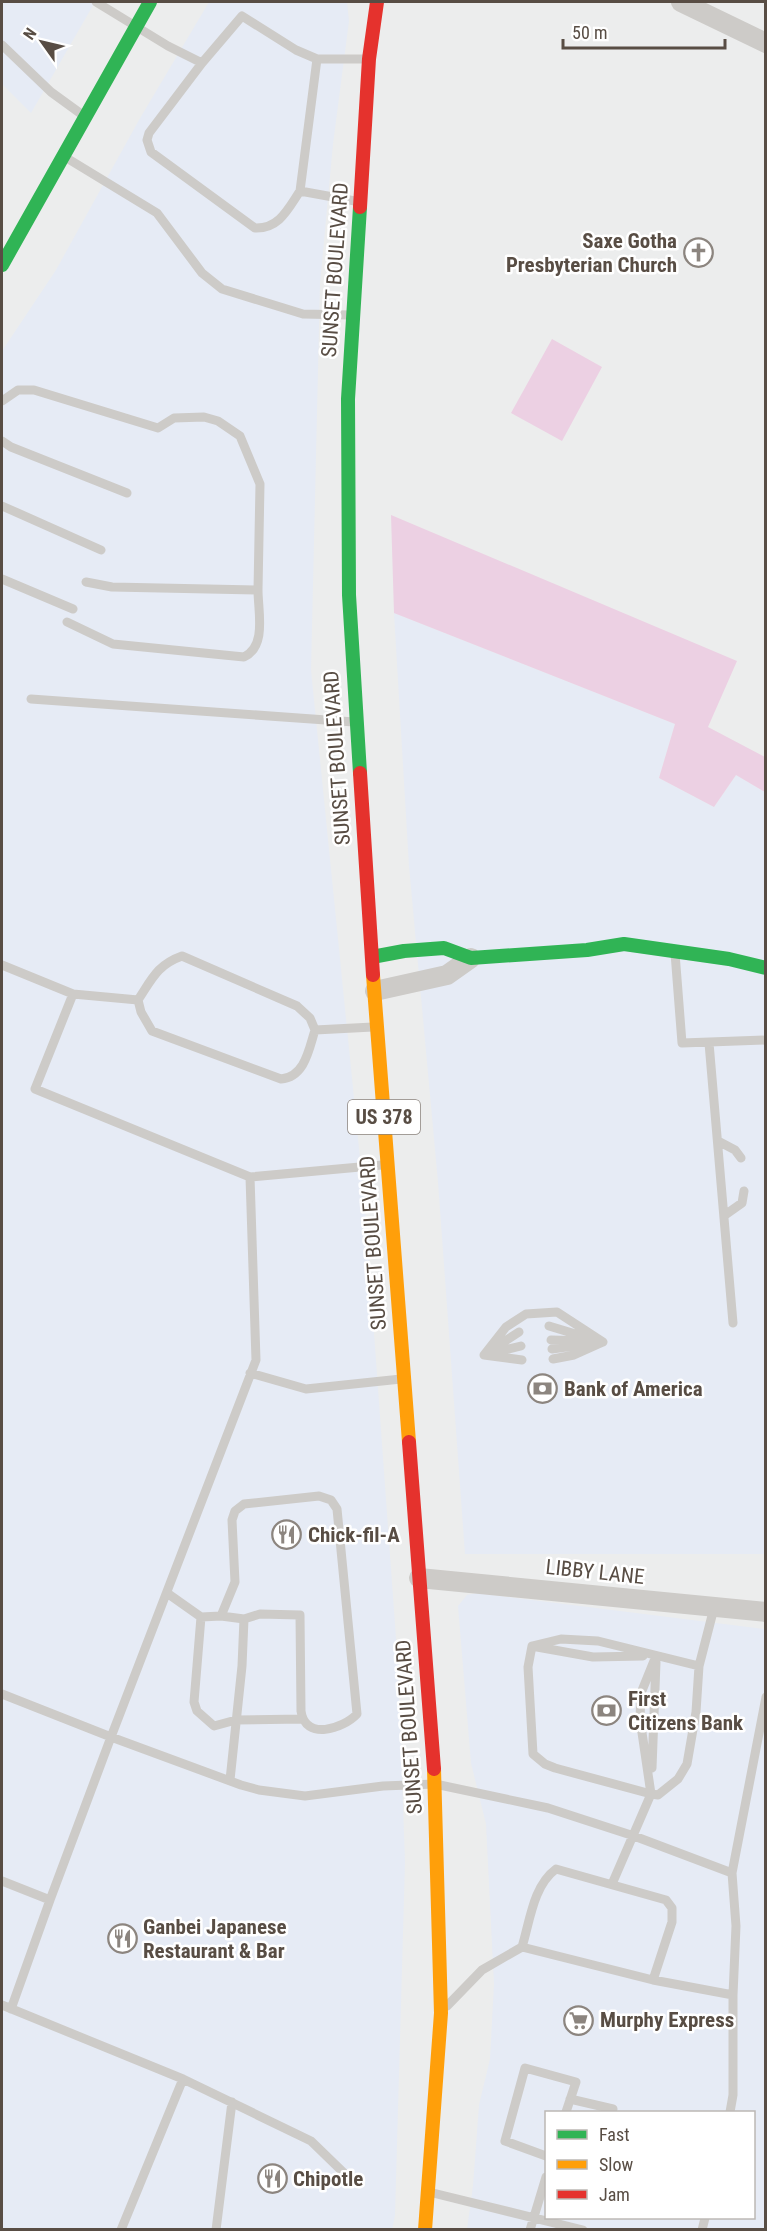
<svg xmlns="http://www.w3.org/2000/svg" width="767" height="2231" font-family="'Roboto Condensed',sans-serif">
<style>
.commercial{fill:#e6ebf5;fill-rule:evenodd}
.green{fill:#ecd0e3}
.lines{fill:none;stroke-linecap:round;stroke-linejoin:round}
.lane{stroke:#cdcbc8;stroke-width:9}
.street{stroke:#cdcbc8;stroke-width:20}
.fast{stroke:#30b455;stroke-width:14}
.slow{stroke:#ff9f0a;stroke-width:14}
.jam{stroke:#e5322d;stroke-width:14}
.labels{text-anchor:middle;stroke-width:5;stroke-linejoin:round;paint-order:stroke}
.shield{fill:#fff;stroke:#8a827c;stroke-width:1.5}
.shield-label{font-size:20px;font-weight:bold;fill:#584d44}
.poi-label{font-size:21px;font-weight:bold;fill:#584d44;stroke:#fff;text-anchor:start}
.street-label{font-size:21px;fill:#584d44;stroke:#fff}
</style>
<rect width="100%" height="100%" fill="#eceded"/>
<path class="commercial" d="M2,2h93l-64,111 -29,-29z
M209,2h138l2,19 -16,123 -13,140 -9,386 54,538 33,458 7,196 -10,353 -3,15h-390v-1879l54,-81 83,-150z
M394,613l281,111 -16,54 55,29 22,-32 29,17v762h-300l-27,-372 -29,-316z
M477,1593l288,36v600h-298l6,-43 6,-81 11,-46 4,-75 -8,-160 -15,-61 -13,-157 9,-11zM546,2112h208v106h-208z"/>
<path class="green" d="M552,339l50,28 -40,74 -51,-28z
M391,515l346,146 -29,66 57,30v35l-29,-17 -22,32 -55,-29 16,-54 -281,-111z"/>
<g class="lines">
<path class="lane" d="M96,2l72,44 34,17 40,-47 54,34 21,9h47
M2,45l49,47 33,24
M317,59l-17,132 55,10
M202,63l-53,70 -2,7 4,12 104,76c24,1 33,-19 45,-37
M65,157l92,56 45,60 20,16 81,25 47,1
M2,401l16,-11h16l124,38 16,-10 30,-1 14,4 22,15 20,48 -2,106 -146,-3 -26,-5
M2,441l9,6 116,46
M2,506l99,44
M2,579l71,30
M67,622l46,22 131,13c23,-11 14,-45 14,-67
M31,699l323,23
M675,953l7,90 84,-3
M182,956l115,50 13,12 5,12c-6,19 -10,47 -34,49l-129,-48 -11,-19 -3,-12c14,-21 19,-35 44,-44z
M2,965l71,29 65,6
M73,994l-38,95 215,88
M315,1030l58,-3
M709,1043l24,280
M718,1141l17,9 6,8
M725,1215l17,-12 2,-12
M549,1326l43,13
M551,1340l38,1
M552,1349l28,-4
M491,1350l28,-18
M492,1353l29,-7
M484,1355l22,-28 20,-13 31,-2 46,30
M484,1355l38,5
M553,1359l21,-4 29,-13
M250,1373l56,16 95,-10
M167,1593l34,24 20,-1 23,3
M221,1616l14,-34 -3,-62 3,-9 9,-7 75,-8 12,4 6,9 20,205c-14,15 -52,27 -56,-3l-1,-96 -40,-1 -16,5 -2,47 -12,114
M201,1617l-7,85 3,9 17,15 22,-6 66,-1
M532,1646l-4,21 5,87 12,10 10,4 96,26 -39,90
M532,1646l29,-7 37,2 101,25 15,-58
M537,1647l56,10 50,-1
M2,1694l109,43 145,-377 -6,-183 132,-12
M652,1768l4,-106
M651,1794l7,1 20,-16 9,-15 9,-52 3,-46
M651,1794l-11,-75 1,-26 15,-37
M2,1881l48,19 61,-163 130,48 18,5 46,6 78,-10 52,-2 113,24 86,28 98,37
M522,1947c8,-26 11,-61 34,-78l110,31 6,8v14l-19,58
M2,2005l181,74 -62,151
M447,2006l35,-36 40,-23 131,33 80,15
M11,2009l39,-109
M183,2079l128,62 34,33
M570,2099l43,10
M730,2112l3,-17v-100l3,-69 -4,-53 34,-176
M546,2156l-41,-15 20,-73 51,14 -10,30
M433,2193l150,37
M216,2230l16,-128
M530,2230l16,-53
M702,2230l3,-12"/>
<path class="street" d="M681,2l85,41
M375,991l72,-16 24,-17
M419,1578l347,34"/>
<path class="fast" d="M360,207l-12,192 1,196 11,178
M2,265l148,-263
M372,957l32,-6 40,-3 27,10 116,-8 37,-6 105,15 37,9"/>
<path class="slow" d="M373,975l36,467
M425,2230l16,-217 -7,-244"/>
<path class="jam" d="M360,207l9,-148 8,-57
M360,773l13,202
M409,1442l25,327"/>
</g>
<defs>
<symbol id="church-ring" viewBox="-11 -11 22 22"><circle r="9.5" fill="#fff" stroke="#8c857f" stroke-width="1.5"/><path d="M-1.2-6h2.4v3.5h3.3v2.4h-3.3V6h-2.4V-.1h-3.3v-2.4h3.3Z" fill="#8c857f"/></symbol>
<symbol id="bank-ring" viewBox="-11 -11 22 22"><circle r="9.5" fill="#fff" stroke="#8c857f" stroke-width="1.5"/><path d="M-6-4H6V4H-6ZM0-2.3a2.3 2.3 0 1 0 0 4.6a2.3 2.3 0 1 0 0-4.6Z" fill="#8c857f"/></symbol>
<symbol id="restaurant-ring" viewBox="-11 -11 22 22"><circle r="9.5" fill="#fff" stroke="#8c857f" stroke-width="1.5"/><path d="M-5-6h1v4h1v-4h1v4h1v-4h1v5L-1.5 .5V6h-2V.5L-5-1ZM5-6V6H3V1.5H1.5Q1.5-4 5-6Z" fill="#8c857f"/></symbol>
<symbol id="supermarket-ring" viewBox="-11 -11 22 22"><circle r="9.5" fill="#fff" stroke="#8c857f" stroke-width="1.5"/><path d="M-6-5.5h2.5l.6 2H6L4.5 2H-2.5L-4.4-4H-6ZM-1.5 3.2a1.3 1.3 0 1 0 .1 0ZM3 3.2a1.3 1.3 0 1 0 .1 0Z" fill="#8c857f"/></symbol>
</defs>
<g fill-rule="evenodd">
<use href="#church-ring" x="682" y="236" width="33" height="33"/>
<use href="#bank-ring" x="526" y="1372" width="33" height="33"/>
<use href="#restaurant-ring" x="270" y="1518" width="33" height="33"/>
<use href="#bank-ring" x="590" y="1694" width="33" height="33"/>
<use href="#restaurant-ring" x="106" y="1922" width="33" height="33"/>
<use href="#supermarket-ring" x="562" y="2004" width="33" height="33"/>
<use href="#restaurant-ring" x="256" y="2162" width="33" height="33"/>
</g>
<g class="labels">
<rect class="shield" x="348" y="1100" width="72" height="34" rx="4.5"/>
<g class="shield-label">
<text x="384" y="1124">US 378</text>
</g>
<g class="poi-label">
<text x="677" y="248" text-anchor="end">Saxe Gotha<tspan x="677" dy="24">Presbyterian Church</tspan></text>
<text x="564" y="1396">Bank of America</text>
<text x="308" y="1542">Chick-fil-A</text>
<text x="628" y="1706">First<tspan x="628" dy="24">Citizens Bank</tspan></text>
<text x="143" y="1934">Ganbei Japanese<tspan x="143" dy="24">Restaurant &amp; Bar</tspan></text>
<text x="600" y="2027">Murphy Express</text>
<text x="293" y="2186">Chipotle</text>
</g>
<g class="street-label">
<text transform="translate(335 270) rotate(-86)" y="7">SUNSET BOULEVARD</text>
<text transform="translate(337 758) rotate(-94)" y="7">SUNSET BOULEVARD</text>
<text transform="translate(373 1243) rotate(-94)" y="7">SUNSET BOULEVARD</text>
<text transform="translate(595 1572) rotate(6)" y="7">LIBBY LANE</text>
<text transform="translate(409 1727) rotate(-94)" y="7">SUNSET BOULEVARD</text>
</g>
</g>
<rect width="767" height="2231" fill="none" stroke="#584d44" stroke-width="6"/>
<rect x="545" y="2111" width="210" height="108" fill="#ffffff" stroke="#bcb8b4" stroke-width="1.5"/>
<rect x="557" y="2130" width="30" height="9" fill="#30b455" stroke="#bcb8b4" stroke-width="1.5"/>
<text x="599" y="2141" font-size="18" fill="#584d44">Fast</text>
<rect x="557" y="2160" width="30" height="9" fill="#ff9f0a" stroke="#bcb8b4" stroke-width="1.5"/>
<text x="599" y="2171" font-size="18" fill="#584d44">Slow</text>
<rect x="557" y="2190" width="30" height="9" fill="#e5322d" stroke="#bcb8b4" stroke-width="1.5"/>
<text x="599" y="2201" font-size="18" fill="#584d44">Jam</text>
<g transform="translate(42 42) rotate(304)" stroke="#ffffff" stroke-width="4.5" paint-order="stroke">
<path d="M0-4.5L10 22L0 15L-10 22Z" fill="#584d44"/>
<text y="-9" font-size="16" font-weight="bold" text-anchor="middle" fill="#584d44">N</text>
</g>
<path d="M563 39v9h162v-9" fill="none" stroke="#584d44" stroke-width="3"/>
<text x="572" y="39" font-size="18" fill="#584d44" stroke="#ffffff" stroke-width="4.5" paint-order="stroke">50 m</text>
</svg>
